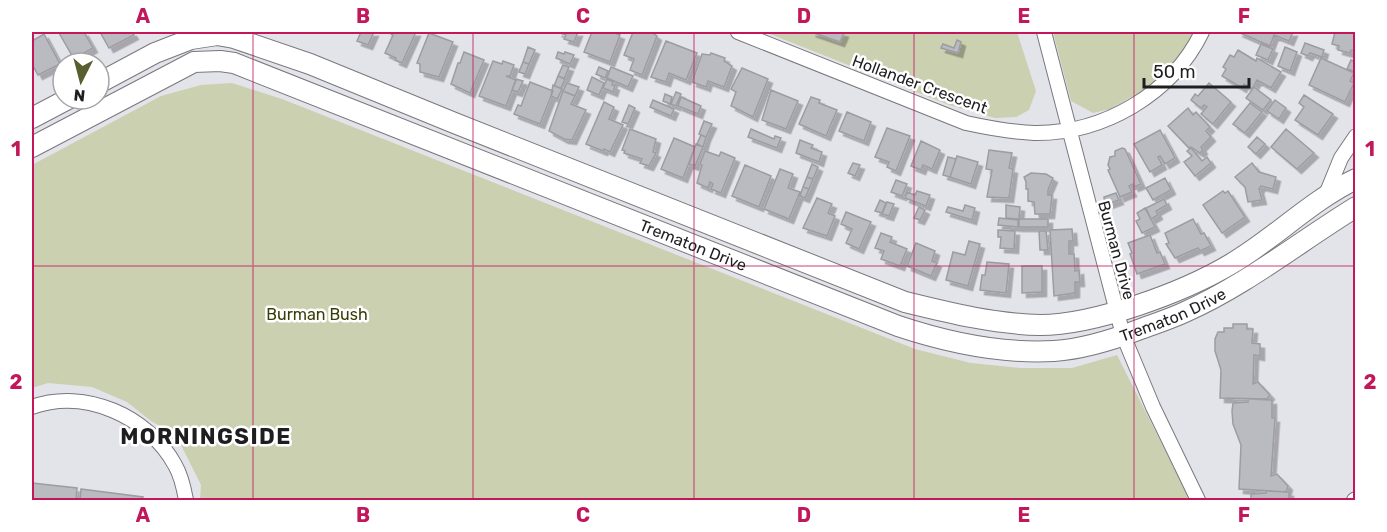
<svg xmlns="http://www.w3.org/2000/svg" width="1387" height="532" font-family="Rubik,sans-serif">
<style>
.green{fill:#cbd0b0}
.building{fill:#babac1;stroke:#9c9ca3;stroke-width:1.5;filter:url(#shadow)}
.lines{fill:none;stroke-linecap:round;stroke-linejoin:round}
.street-casing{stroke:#78787e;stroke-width:16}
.secondary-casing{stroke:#78787e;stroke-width:22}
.street{stroke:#fff;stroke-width:14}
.secondary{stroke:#fff;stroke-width:20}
.grid{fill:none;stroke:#c2185b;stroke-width:1.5;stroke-opacity:0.55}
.labels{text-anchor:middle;stroke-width:5;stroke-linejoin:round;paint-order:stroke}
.street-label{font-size:16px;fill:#1e1e21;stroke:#fff}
.park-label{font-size:16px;fill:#393e06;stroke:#fff}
.district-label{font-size:22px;font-weight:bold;letter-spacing:1.5px;fill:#1e1e21;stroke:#fff}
.neatline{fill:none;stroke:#c2185b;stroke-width:2}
.grid-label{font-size:20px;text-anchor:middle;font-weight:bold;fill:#c2185b}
</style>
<defs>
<filter id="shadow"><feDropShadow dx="4.5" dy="4.5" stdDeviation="0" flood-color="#0004"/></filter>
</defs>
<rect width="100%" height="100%" fill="#e3e3ea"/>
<path class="green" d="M765,32h252l19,59 -7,19 -13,7 -21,1 -46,-13z
M1053,32h142l-34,48 -51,29 -17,4 -22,-12z
M232,83l50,16 633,250 56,14 50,5h51l45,-13 73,145h-990l1,-15 -25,-50 -25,-14 -24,-19 -35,-15 -44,-4 -16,5v-223l129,-69 40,-11z"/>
<path class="building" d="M62,32h22l9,16 -19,11 -15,-26z
M100,32h32l2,3 -25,13z
M359,32h15l-6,13 -11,-4 4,-9z
M388,32h28l-14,31 -7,-3 1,-2 -11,-5 8,-18z
M557,32h21l-4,10 -10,-3 2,-4z
M592,32h20l8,3 -10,27 -26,-10z
M633,32h18l6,4 -15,39 -12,-5 4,-11 -10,-4z
M811,32h30l3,1 -4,9z
M1238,32h55l-4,9 -15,-6 -4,11z
M1335,32h21v19l-5,-1 -1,3 -12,-3 1,-4 -7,-2z
M429,33l24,9 -14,35 -19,-5v-8l-3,-1z
M44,34l16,30 -22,11 -6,-11v-23z
M957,40l4,2 -3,11 -17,-5 2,-4 11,4z
M666,41l31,12 -11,27 -17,-7 -3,9 -15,-5z
M1305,43l19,7 -2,7 -12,-4 -2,3 -7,-3z
M1261,44l12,5 -5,11 -12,-5z
M528,47l7,3 -6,14 -6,-2z
M1285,47l12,5 -7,19 -12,-5z
M1238,50l18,11 1,-3 24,14 -10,16 -14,-8 -5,9 -8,-5 -2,4 -20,-12 4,-7 -3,-2 7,-12 4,2z
M464,52l20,8 -14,33 -19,-9 7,-21h2z
M558,52l6,2 1,-2 9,3 -4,9 -14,-6z
M711,53l14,5 -1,3 8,5 -8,21 -16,-6 -2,6 -14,-5 10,-28 8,1z
M1321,58l33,15 -4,8 4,2 -9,19 -36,-17z
M1351,60l5,2v10l-9,-3z
M493,61l9,3 1,-3 11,4 -4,11h-4l10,4 -10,26 -27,-10z
M523,62l6,2 -4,10 -6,-2z
M563,65l6,2 -5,12 -6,-3z
M599,67l9,4 -3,7 -9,-4z
M611,67l22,9 -5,11 -21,-9z
M742,68l26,11 -15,38 -22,-11 5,-14 -5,-3z
M558,76l7,3 -4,9 -7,-2z
M592,77l12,6 -5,12 -12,-5z
M516,79l7,2 -5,11 -6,-2z
M607,79l6,3 -1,3 3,1 -2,6 -10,-4z
M530,82l23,9 -13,33 -26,-10 4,-9 3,1z
M567,83l12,4 -4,9 -12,-5z
M1209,83l22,19 -18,22 -12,-10 6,-7 -3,-2 -3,3 -10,-8 4,-6 3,2z
M553,85l9,4 -5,10 -6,-3z
M1254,87l17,13 -8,10 -17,-12z
M771,90l27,11 -12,28 -24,-9z
M563,91l12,5 -4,8 15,6 -14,30 -8,-1 -15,-8z
M676,92l5,2 -5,12 -5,-2z
M665,94l7,3 -2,7 -7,-3z
M1304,95l29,19 -15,21 -23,-15 9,-13 -5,-4z
M681,97l20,9 -3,8 -20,-8z
M811,97l9,3 -1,3 18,7 -11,26 -27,-12z
M653,100l21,9 -3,7 -21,-9z
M1275,100l11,8 -7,11 -12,-8z
M604,102l10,5 -5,12 14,6 -13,27 -6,-3 -1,2 -17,-7z
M1250,103l12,9 -17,21 -12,-9z
M629,105l6,3 -7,16 -6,-2z
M1188,108l5,7 3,-3 14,15 -4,4 5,6 -10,10 2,3 -3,3 -9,-6 -2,1 -21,-22z
M847,112l24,10 -7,19 -25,-10z
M704,121l8,3 -6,13 -7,-3z
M887,128l23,8 -14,35 -9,-4 2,-5 -14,-5z
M630,129l26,10 -3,13 3,1 -7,13 -9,-3 2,-4 -18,-6 1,-2 -3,-1z
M751,129l23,10 1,-3 6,2 -4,10 -29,-11z
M1286,129l28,24 -17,16 -26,-22z
M1160,130l15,28 -10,6 -5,-8 -2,1 4,8 -12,7 -16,-28z
M701,135l5,2 -3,10 -6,-3z
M1257,137l8,7 -9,10 -8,-7z
M674,138l21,9 -12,31 -22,-9z
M800,140l13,5 -2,3 11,4 -3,10 -23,-9z
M921,141l19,9 -8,19 -9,-4 -2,5 -10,-4z
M696,144l7,3 -8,19 -6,-2z
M1122,148l3,1 16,35 -7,3 -1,-3 -4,2 3,6 -12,5 -12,-27 2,-1 -2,-4 2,-8 5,-1v-5z
M1191,148l11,13 5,-4 4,6 -16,13 -11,-14 8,-6 -5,-5z
M989,150l23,3 -3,15 4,1 -4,29 -22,-1 5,-27 -6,-1z
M705,151l14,5 2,-4 14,6 -14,35 -10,-4 2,-5 -3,-2 -2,6 -11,-5 5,-18 -2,-1z
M957,156l21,6 -7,22 -21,-7z
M948,157l8,2 -6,18 -7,-2z
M853,163l7,2 -5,11 -7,-3z
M1252,163l7,9 17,5 -3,12 -12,-3 -2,3 3,11 -14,2 -3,-15 -10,-10z
M812,164l6,3 -5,12 -6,-2z
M745,165l26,11 -12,31 -27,-11z
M780,169l13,5 -5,14 12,4 -11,27 -25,-10z
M1031,173l15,1 7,4 -5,12v5h4l-2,19h-15l-1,-12 -6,-1v-12h-2v-7l-2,-5z
M807,177l6,2 -4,10 -6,-2z
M1165,178l6,12 -18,10 -7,-12z
M896,180l11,4 -5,12 -11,-4z
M803,187l6,2 -4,9 -5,-2z
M917,191l13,4 -4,11 -21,-8 2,-6 8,3z
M1223,191l2,2 3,-2 17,26 -23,16 -19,-28z
M1116,193l3,7 -14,5 -1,-8z
M817,198l15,6 -4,9 7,3 -8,20 -24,-8z
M1164,199l3,6 -11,6 2,4 -7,4 -5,-11z
M880,200l6,3 -4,10 -7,-2z
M887,202l7,2 -5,12 -7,-2z
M965,205l10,3 -3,12 -26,-8 2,-5 15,4z
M1006,205l14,2 -1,12 -13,-1z
M919,207l6,3 -5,10 -6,-2z
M1145,208l10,19 -13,6 -6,-12 4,-2 -3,-6z
M846,212l25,10 -12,27 -13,-6 6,-14 -11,-5z
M999,218l19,2v7l-20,-2z
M1019,219h29v8h-29z
M1193,219l8,15 3,-1 7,13 -11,5 -2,-3 -23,10 -9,-14 3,-1 -4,-10z
M1072,229l1,12h-4v13h5l1,17 4,-1 1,12h-5v11l-21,3 -4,-66z
M998,230l17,1 -1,18 -14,-1 1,-11h-3z
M1039,231h7l2,19h-8z
M881,233l11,4 -2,5 17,7 -7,17 -19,-7 3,-8 -9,-3z
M1150,235l7,18 3,-1 5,12 -28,10 -7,-20 2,-1 -4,-10z
M969,241l11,3 -12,42 -22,-6 7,-28 12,3z
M916,243l19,8 -3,10 5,2 -6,13 -24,-10z
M987,262l22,2 -3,29 -26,-3 2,-15h3z
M1022,266h20v26l-20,1z
M1233,324h14v5h6l-1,14 8,1v12l-6,-1 -1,29 5,-2 12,13 -3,4 -47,-1 1,-28 -6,-19v-12l3,-7h6v-4h9z
M1248,399l24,1v18h3l-4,58 6,-2 11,12 -2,6 -47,-3 2,-44 -8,-21 -1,-13 1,-8 15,-1z
M32,483l45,5 -1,12h-44z
M81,489l62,8 -1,3h-62z
M1266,491l23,1v8h-38v-6l15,-1z"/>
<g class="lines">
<defs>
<path id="street" d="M738,32l228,91c23,5 45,9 68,10 69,1 138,-39 168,-101
M1044,32l79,303 30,72 45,93
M1325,197l16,-39 15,-22
M32,407c53,-19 116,9 143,58 6,10 9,24 11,35
M1354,500l2,-1"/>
<g id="secondary">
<path d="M99,83l56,-30 36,-14 26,-4 17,3 76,26 142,58 453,180c45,11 89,22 135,23 55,0 144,-33 191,-61 43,-25 79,-63 125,-85"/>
<path d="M32,118l36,-19"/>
<path id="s1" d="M32,147l162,-85 26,-1 14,2 664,263c51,17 102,28 156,25 29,-2 58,-11 84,-21 16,-6 32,-11 47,-18 61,-27 114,-70 171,-105"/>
</g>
</defs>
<use href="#street" class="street-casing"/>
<use href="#secondary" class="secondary-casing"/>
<use href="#street" class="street"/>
<use href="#secondary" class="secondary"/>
</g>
<path class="grid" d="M253,32v468M473,32v468M694,32v468M914,32v468M1134,32v468M32,266h1324"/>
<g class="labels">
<g class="street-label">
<text transform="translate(920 84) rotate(20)" y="6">Hollander Crescent</text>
<text dy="6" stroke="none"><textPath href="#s1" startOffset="717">Trematon Drive</textPath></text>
<text transform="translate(1117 250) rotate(75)" y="6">Burman Drive</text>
<text dy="6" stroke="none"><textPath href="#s1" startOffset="1221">Trematon Drive</textPath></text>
</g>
<g class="park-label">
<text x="317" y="320">Burman Bush</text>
</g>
<g class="district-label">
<text x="206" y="444">MORNINGSIDE</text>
</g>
</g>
<rect width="1387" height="532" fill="none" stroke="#ffffff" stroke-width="66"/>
<g transform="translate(81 81) rotate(186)"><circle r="28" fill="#ffffff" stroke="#a5a5a6" stroke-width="1.5"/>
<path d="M0-4.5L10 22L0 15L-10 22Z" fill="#585e2d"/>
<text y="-9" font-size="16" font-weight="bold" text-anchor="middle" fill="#1e1e21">N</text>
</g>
<path d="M1144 78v9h105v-9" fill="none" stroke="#1e1e21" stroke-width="3"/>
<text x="1153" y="78" font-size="18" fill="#1e1e21" stroke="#ffffff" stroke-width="4.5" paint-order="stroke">50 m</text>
<rect x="33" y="33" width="1321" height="466" class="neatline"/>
<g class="grid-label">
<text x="143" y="23">A</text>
<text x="363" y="23">B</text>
<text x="583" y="23">C</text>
<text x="804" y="23">D</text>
<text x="1024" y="23">E</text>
<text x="1244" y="23">F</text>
<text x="16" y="156">1</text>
<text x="1370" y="156">1</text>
<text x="16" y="389">2</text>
<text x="1370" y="389">2</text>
<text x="143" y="522">A</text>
<text x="363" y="522">B</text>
<text x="583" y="522">C</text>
<text x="804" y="522">D</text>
<text x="1024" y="522">E</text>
<text x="1244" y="522">F</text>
</g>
</svg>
